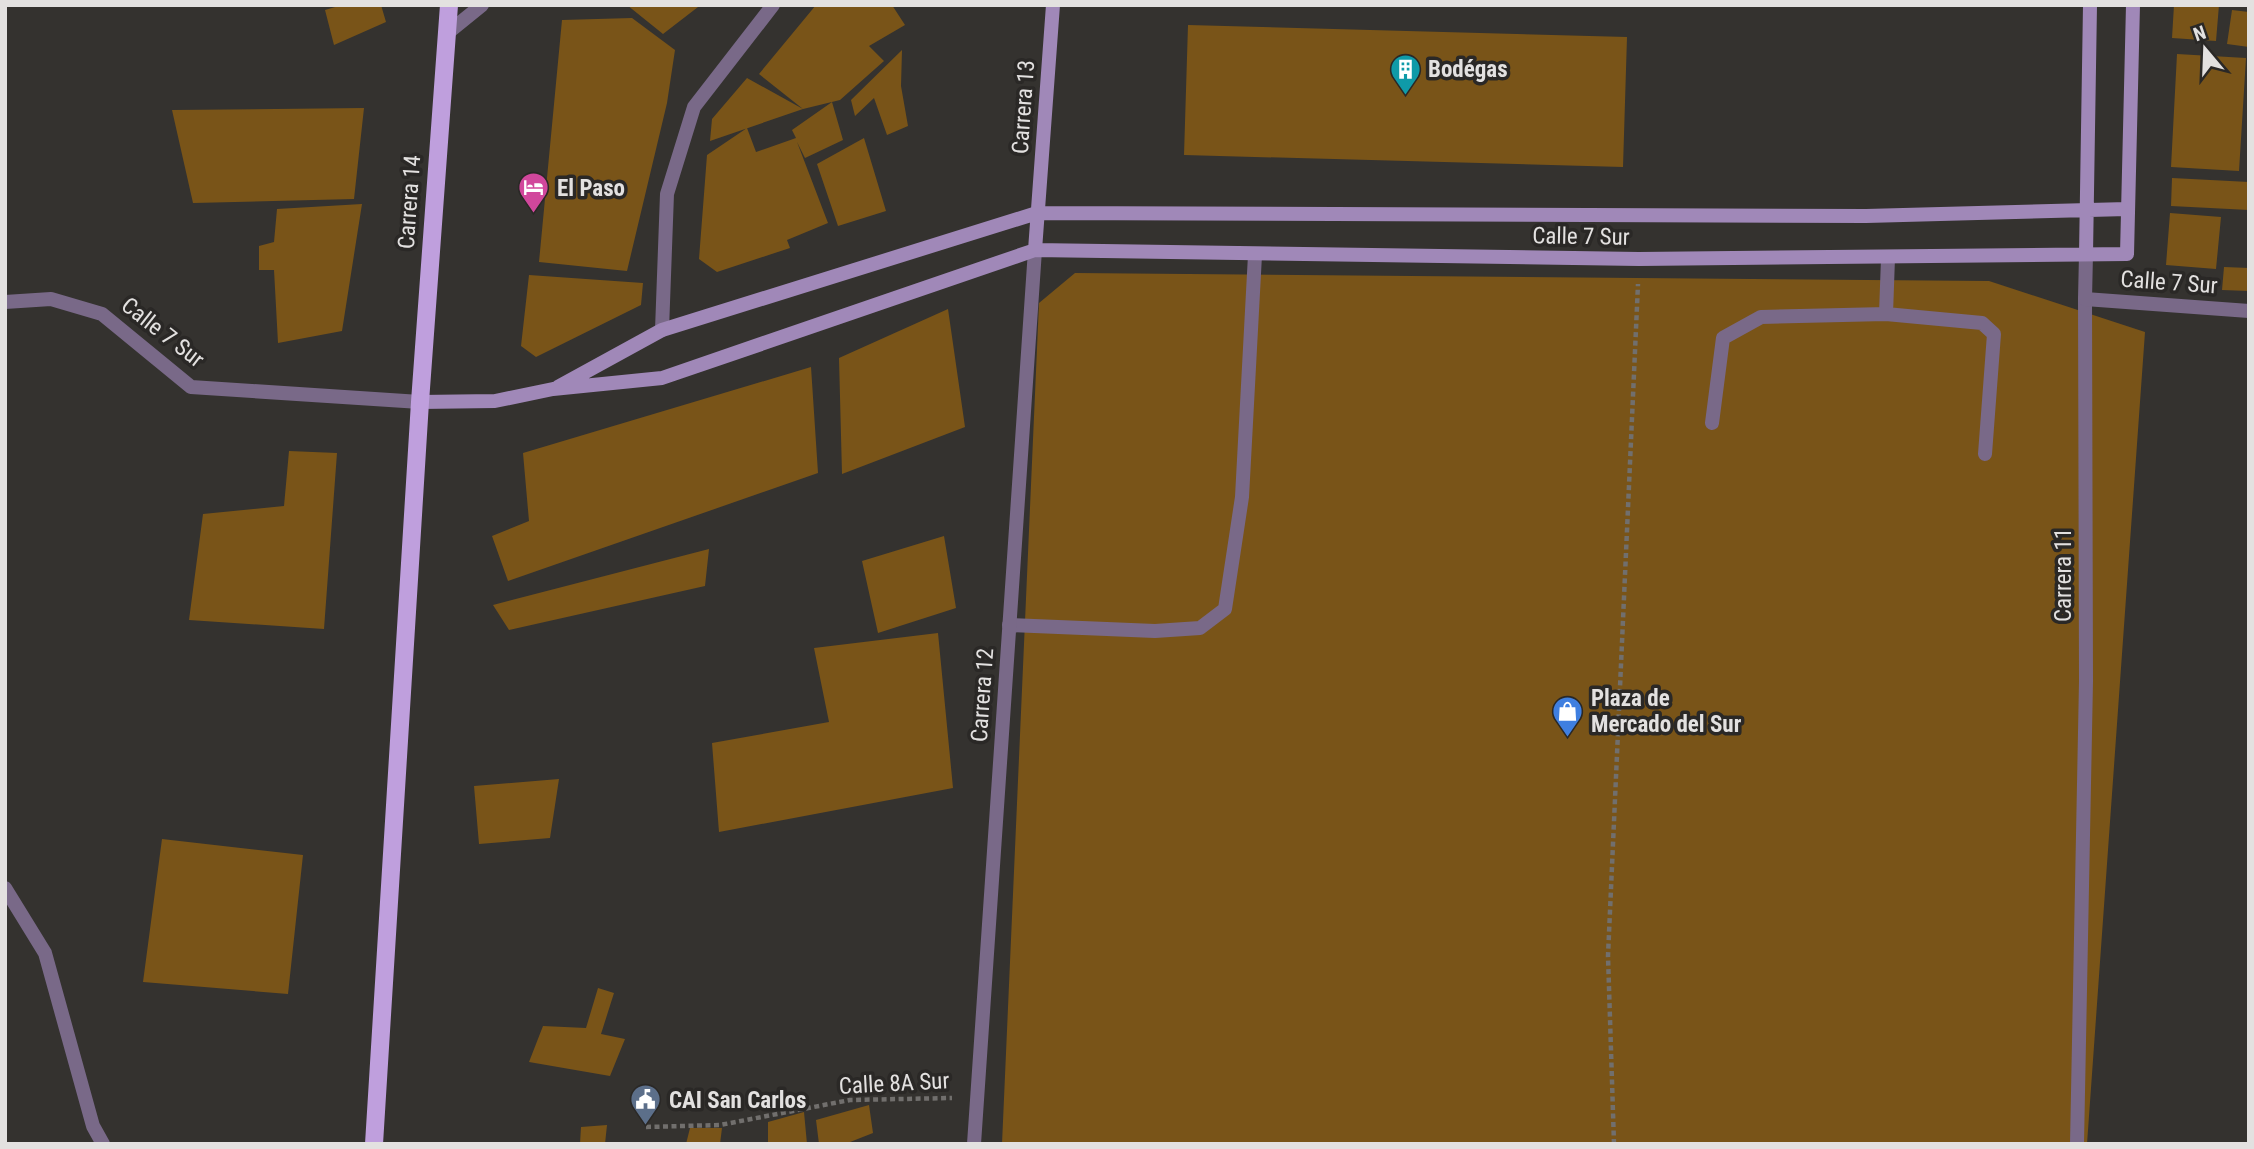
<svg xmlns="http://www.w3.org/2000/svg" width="2254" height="1149" font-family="'Roboto Condensed',sans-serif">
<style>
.building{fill:#795418}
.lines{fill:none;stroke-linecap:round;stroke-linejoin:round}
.path{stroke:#716f6d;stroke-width:4.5;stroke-dasharray:5 3.5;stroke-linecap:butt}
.lane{stroke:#796988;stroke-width:14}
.street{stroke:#796988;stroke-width:14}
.secondary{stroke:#a088b8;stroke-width:14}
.primary{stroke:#bf9fdd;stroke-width:18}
.labels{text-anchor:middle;stroke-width:7;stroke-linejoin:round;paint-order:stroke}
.poi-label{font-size:23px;font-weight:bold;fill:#e3e1e0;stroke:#2a2826;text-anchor:start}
.street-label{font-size:23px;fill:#e3e1e0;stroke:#2a2826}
</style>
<rect width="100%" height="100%" fill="#34322f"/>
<path class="building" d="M342,5h39l5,17 -52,23 -9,-35z
M627,5h69l2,2 -35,27z
M816,5h76l13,20 -36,21 15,15 -44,39 -37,9 -44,-35z
M2174,5h45l-3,36 -44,-3z
M2232,10l17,2v35l-22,-3z
M632,18l43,32 -8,53 -40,168 -88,-9 23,-242z
M1188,25l439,12 -4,130 -439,-12z
M902,50l-1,36 7,40 -21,9 -13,-37 -19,18 -4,-16z
M2177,54l69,4 -7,113 -68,-4z
M747,78l56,31 -93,32 2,-22z
M832,102l11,38 -38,18 -8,-16 31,81 -41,17 3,8 -73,24 -18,-13 8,-104 40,-27 9,24 40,-14 -4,-8z
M364,108l-10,91 -161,4 -21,-93z
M864,138l22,73 -48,15 -21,-62z
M2172,178l77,4v28l-78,-4z
M362,204l-20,127 -64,12 -4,-73h-15v-24l15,-4 3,-33z
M2170,213l51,4 -5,52 -50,-4z
M2224,267l25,1v23l-27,-1z
M1075,273l914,8 156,51 -58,812h-1085l37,-841z
M529,275l114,8 -2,22 -105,52 -15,-11z
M948,309l17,118 -123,47 -3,-116z
M811,367l7,106 -310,108 -16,-45 37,-15 -6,-68z
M289,451l48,2 -13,176 -135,-9 14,-106 81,-8z
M944,536l12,72 -78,25 -16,-72z
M709,549l-4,37 -196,44 -16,-25z
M938,633l15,155 -234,44 -7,-89 117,-21 -15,-74z
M559,779l-9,59 -71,6 -5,-58z
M162,839l141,16 -15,139 -145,-12z
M598,988l16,5 -13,41 24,5 -15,37 -81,-14 14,-36 43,2z
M869,1105l4,28 -28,11h-26l-3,-24z
M804,1112l3,32h-39v-22z
M607,1125l-2,19h-25l1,-17z
M690,1128h32l-2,16h-34z"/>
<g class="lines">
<path class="path" d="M646,1127l74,-2 130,-25 102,-2
M1614,1144l-6,-188 30,-672"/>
<path class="lane" d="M445,35l37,-30
M1888,258l-2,56 96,9 12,11 -9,120
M1712,423l11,-85 38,-21 125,-3
M1009,625l146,6 45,-3 25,-19 17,-112 13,-242
M2077,1144l9,-463 -1,-382"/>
<path class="street" d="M2086,254l-1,45 164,12
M5,302l46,-3 51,15 89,73 229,15
M662,330l5,-136 27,-87 79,-102
M5,888l40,65 48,173 10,18
M974,1144l61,-894"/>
<path class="secondary" d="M1035,250l18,-245
M2086,254l4,-249
M558,387l104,-57 375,-117 829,3 261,-7
M420,402l75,-1 58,-12 109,-11 373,-128 604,9 488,-5 6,-249"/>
<path class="primary" d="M374,1144l46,-742 29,-397"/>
</g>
<defs>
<symbol id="building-pin" viewBox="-11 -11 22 30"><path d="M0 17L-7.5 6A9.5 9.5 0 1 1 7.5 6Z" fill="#0f9aa8" stroke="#2a2826"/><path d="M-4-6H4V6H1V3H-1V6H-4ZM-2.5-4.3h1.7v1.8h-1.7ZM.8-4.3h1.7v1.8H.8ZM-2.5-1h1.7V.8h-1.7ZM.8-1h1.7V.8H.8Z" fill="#fff"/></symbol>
<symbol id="hotel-pin" viewBox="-11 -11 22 30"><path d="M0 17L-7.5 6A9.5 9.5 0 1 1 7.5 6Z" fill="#d1479c" stroke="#2a2826"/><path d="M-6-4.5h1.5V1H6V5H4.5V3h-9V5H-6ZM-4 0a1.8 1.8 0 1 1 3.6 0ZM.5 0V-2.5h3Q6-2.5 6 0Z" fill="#fff"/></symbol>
<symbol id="shop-pin" viewBox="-11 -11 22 30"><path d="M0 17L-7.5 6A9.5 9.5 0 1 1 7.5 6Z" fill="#3f7fe0" stroke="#2a2826"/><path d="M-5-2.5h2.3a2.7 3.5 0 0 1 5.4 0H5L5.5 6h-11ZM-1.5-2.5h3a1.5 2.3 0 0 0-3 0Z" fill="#fff"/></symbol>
<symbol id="civic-pin" viewBox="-11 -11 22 30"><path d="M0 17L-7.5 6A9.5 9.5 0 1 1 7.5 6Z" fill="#5c6f8a" stroke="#2a2826"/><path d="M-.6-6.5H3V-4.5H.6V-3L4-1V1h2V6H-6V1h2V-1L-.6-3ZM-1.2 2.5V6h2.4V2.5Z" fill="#fff"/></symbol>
</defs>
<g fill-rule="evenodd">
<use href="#building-pin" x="1388" y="52" width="35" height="47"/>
<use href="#hotel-pin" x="516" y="170" width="35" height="47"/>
<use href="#shop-pin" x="1550" y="694" width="35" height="47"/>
<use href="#civic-pin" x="628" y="1082" width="35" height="47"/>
</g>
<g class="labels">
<g class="poi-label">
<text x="1428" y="77">Bodégas</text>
<text x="557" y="196">El Paso</text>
<text x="1591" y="706">Plaza de<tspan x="1591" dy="26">Mercado del Sur</tspan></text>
<text x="669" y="1108">CAI San Carlos</text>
</g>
<g class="street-label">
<text transform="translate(1023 107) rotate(-86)" y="8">Carrera 13</text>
<text transform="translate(409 202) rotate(-86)" y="8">Carrera 14</text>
<text transform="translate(1581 236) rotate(1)" y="8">Calle 7 Sur</text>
<text transform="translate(2169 282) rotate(4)" y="8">Calle 7 Sur</text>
<text transform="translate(163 332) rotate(38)" y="8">Calle 7 Sur</text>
<text transform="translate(2063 575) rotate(-90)" y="8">Carrera 11</text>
<text transform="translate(982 695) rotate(-86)" y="8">Carrera 12</text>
<text transform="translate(894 1083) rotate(-3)" y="8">Calle 8A Sur</text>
</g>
</g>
<rect width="2254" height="1149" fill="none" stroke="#e3e1e0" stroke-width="14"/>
<g transform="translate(2205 49) rotate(341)" stroke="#2a2826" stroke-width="5" paint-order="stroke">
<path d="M0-5L12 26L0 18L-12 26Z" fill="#e3e1e0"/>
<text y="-10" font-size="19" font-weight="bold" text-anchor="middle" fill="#e3e1e0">N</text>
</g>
</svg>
